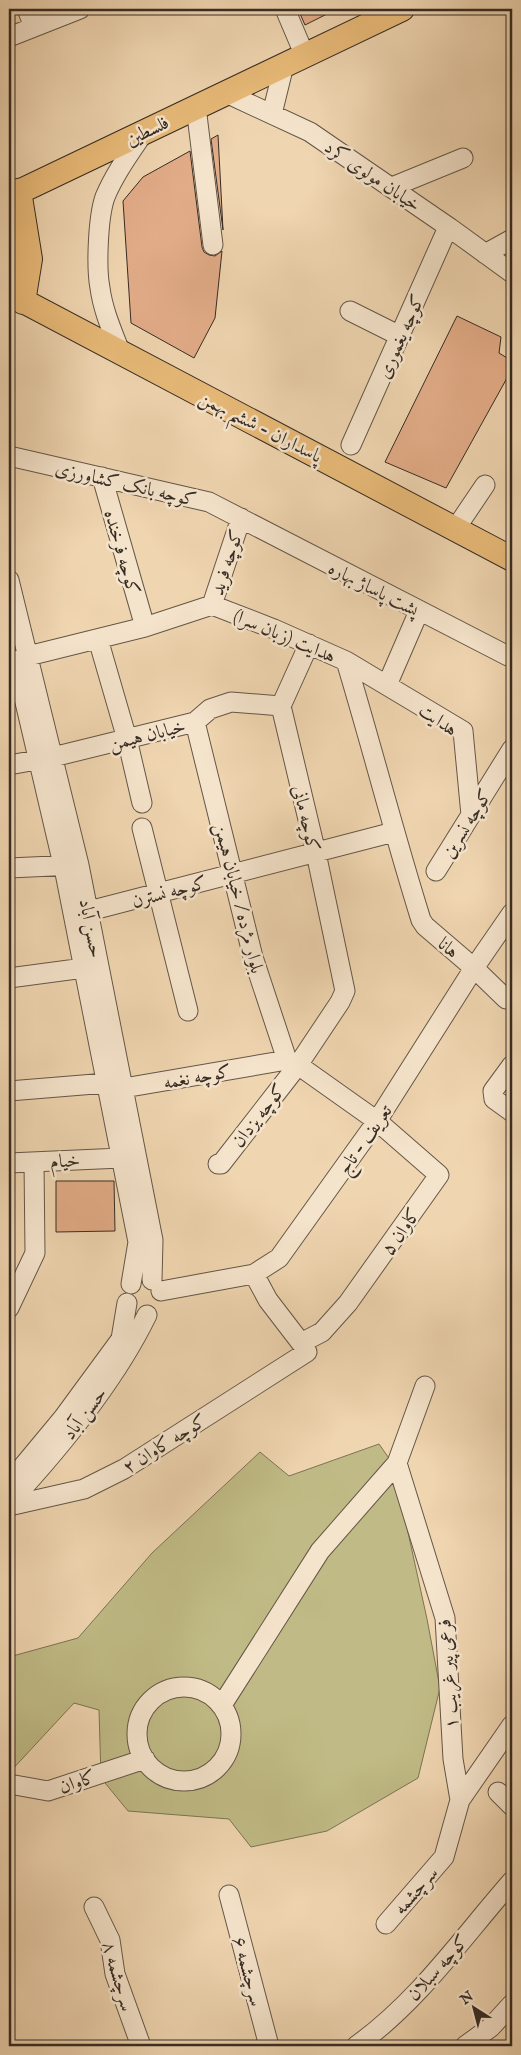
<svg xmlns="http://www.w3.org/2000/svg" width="521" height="2055" font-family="'IM FELL English',Amiri,serif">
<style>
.green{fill:#c0bb86;stroke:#7b7455}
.building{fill:#e2ac88;stroke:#362c24}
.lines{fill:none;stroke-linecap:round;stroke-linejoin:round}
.minor-casing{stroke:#645647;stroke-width:21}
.major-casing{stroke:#362c24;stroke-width:26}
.minor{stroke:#f5e4cc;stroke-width:19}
.major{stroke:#e8ba78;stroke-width:24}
.labels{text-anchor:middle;stroke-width:5;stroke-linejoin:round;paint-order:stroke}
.street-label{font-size:19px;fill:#362c24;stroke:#f5e4cc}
</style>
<rect width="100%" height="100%" fill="#efd5b0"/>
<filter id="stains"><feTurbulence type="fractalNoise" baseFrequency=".004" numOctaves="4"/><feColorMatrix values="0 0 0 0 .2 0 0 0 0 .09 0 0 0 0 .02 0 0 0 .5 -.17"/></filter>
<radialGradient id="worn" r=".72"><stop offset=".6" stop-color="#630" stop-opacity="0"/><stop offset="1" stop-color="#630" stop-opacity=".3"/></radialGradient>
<path class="green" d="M379,1444l14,20 34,155 13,69 -22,90 -91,53 -76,16 -22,-28 -101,-8 -27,-33 -2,-68 -25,-7 -65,70v-116l69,-19 74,-85 108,-101 29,24z"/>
<path class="building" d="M298,9h39l-32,16z
M218,135l5,95 -12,-91z
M190,151l12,96 2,5 5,3 6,1 7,-5 -7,67 -21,40 -63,-35 -8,-122 20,-24z
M457,316l44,21 -2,16 13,8v8l-66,119 -61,-26z
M56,1181h58l1,50 -59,1z"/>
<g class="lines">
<defs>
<path id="minor" d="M27,9l7,18
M285,9l20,47
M9,37l71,-28
M226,93l84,39 140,96 62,45
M196,107l17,138
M272,114l12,-49
M392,187l71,-29
M485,254l27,-15
M350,311l50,25
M121,354c-8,-21 -18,-43 -21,-66 -4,-21 -2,-71 5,-91 10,-24 25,-44 39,-65
M351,445l94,-211 5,-6
M9,456l200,46 299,154
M102,477l43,150
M456,528l29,-43
M9,580l70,285 74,375 -1,40
M212,605l29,-87
M98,639l29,100 15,64
M16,661l12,-5 117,-29 67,-22 62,24 72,32c26,86 48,173 75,259l4,6 49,42 32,31
M346,661l117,70 8,84
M17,668l48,205 73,369 -7,42
M387,685l32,-74
M195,722l58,235 34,103 11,5 79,56 62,54 -91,128 -26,29 -21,11 -33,-43 -14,-26
M9,765l44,-8 142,-35 15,-13 21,-7 50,4
M142,828l46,183
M9,868l66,-3
M436,871l76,-122
M89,911l305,-79
M9,978l75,-10
M512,1065l-19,26 1,8 18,13
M112,1090l175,-30
M9,1091l98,-8
M9,1163l112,-5
M218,1164h3l77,-99 42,-63 5,-11 -29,-138 -35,-147 28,-62
M161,1291l93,-17 25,-16 98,-137 97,-153 38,-55
M9,1308l26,-55 -1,-91
M397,1463l48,155 8,141 7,41
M9,1483l54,-65 58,-79 6,-36
M9,1503c51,-55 105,-120 138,-188
M9,1506l75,-17 40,-20 183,-117
M137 1734a47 47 0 1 1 94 0a47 47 0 1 1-94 0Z
M222,1705l98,-154 77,-88 28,-77
M9,1784l39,7 97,-32
M498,1792l14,14
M229,1895l40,151
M94,1907l16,33 5,34 26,72
M386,1924l58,-67 16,-57 52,-75
M356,2046c62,-44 106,-108 156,-165
M465,2046l26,-19 21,-23"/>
<path id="major" d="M19,191l11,68 -7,43
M9,193l14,-3 379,-181
M9,248v49
M10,294l502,265"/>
</defs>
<use href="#minor" class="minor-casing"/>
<use href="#major" class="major-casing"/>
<use href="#minor" class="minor"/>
<use href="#major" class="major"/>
</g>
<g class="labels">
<g class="street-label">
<text transform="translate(147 130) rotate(-26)" y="7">فلسطین</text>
<text transform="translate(373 175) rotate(34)" y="7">خیابان مولوی کرد</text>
<text transform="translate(400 336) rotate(-66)" y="7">کوچه یغموری</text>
<text transform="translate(261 426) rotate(27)" y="7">پاسداران - ششم بهمن</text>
<text transform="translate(126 483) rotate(13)" y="7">کوچه بانک کشاورزی</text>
<text transform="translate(123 552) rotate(74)" y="7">کوچه فرخنده</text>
<text transform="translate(226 562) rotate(-72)" y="7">کوچه فرید</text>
<text transform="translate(374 588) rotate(27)" y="7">پشت پاساژ بهاره</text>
<text transform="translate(285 635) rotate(23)" y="7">هدایت (زبان سرا)</text>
<text transform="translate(439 719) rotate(35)" y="7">هدایت</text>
<text transform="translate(147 734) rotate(-14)" y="7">خیابان هیمن</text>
<text transform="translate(307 818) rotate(77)" y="7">کوچه مانی</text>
<text transform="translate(466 823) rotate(-58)" y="7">کوچه نسرین</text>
<text transform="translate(169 891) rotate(-15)" y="7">کوچه نسترن</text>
<text transform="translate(240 898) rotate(76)" y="7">بلوار مژده / خیابان هیمن</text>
<text transform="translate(92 928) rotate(79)" y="7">حسن آباد</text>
<text transform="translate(449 947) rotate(40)" y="7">هانا</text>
<text transform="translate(197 1076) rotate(-10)" y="7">کوچه نغمه</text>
<text transform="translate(258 1115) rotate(-52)" y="7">کوچه یزدان</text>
<text transform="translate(364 1139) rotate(-55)" y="7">تعریف - تاج</text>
<text transform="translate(65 1160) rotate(-3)" y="7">خیام</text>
<text transform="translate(400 1231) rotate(-55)" y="7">کاوان ۵</text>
<text transform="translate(84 1413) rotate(-53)" y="7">حسن آباد</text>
<text transform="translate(164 1443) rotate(-32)" y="7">کوچه کاوان ۲</text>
<text transform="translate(447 1674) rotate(-94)" y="7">فرعی پیر غریب ۱</text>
<text transform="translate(77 1781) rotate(-18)" y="7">کاوان</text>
<text transform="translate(415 1890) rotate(-49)" y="7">سرچشمه</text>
<text transform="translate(437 1967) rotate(-48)" y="7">کوچه سبلان</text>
<text transform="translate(249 1971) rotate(75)" y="7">سرچشمه ۶</text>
<text transform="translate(119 1976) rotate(74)" y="7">سرچشمه ۸</text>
</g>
</g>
<rect width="521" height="2055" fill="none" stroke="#efd5b0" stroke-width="30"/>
<rect x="10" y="10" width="501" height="2035" fill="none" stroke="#362c24" stroke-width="2.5"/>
<rect x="15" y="15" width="491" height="2025" fill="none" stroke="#362c24"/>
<g transform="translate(474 2008) rotate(324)" stroke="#f5e4cc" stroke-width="4" paint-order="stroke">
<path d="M0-4L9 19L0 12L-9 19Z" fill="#362c24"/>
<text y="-8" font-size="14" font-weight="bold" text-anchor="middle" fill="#362c24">N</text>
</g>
<rect width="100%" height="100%" filter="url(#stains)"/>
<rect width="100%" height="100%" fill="url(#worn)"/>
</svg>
